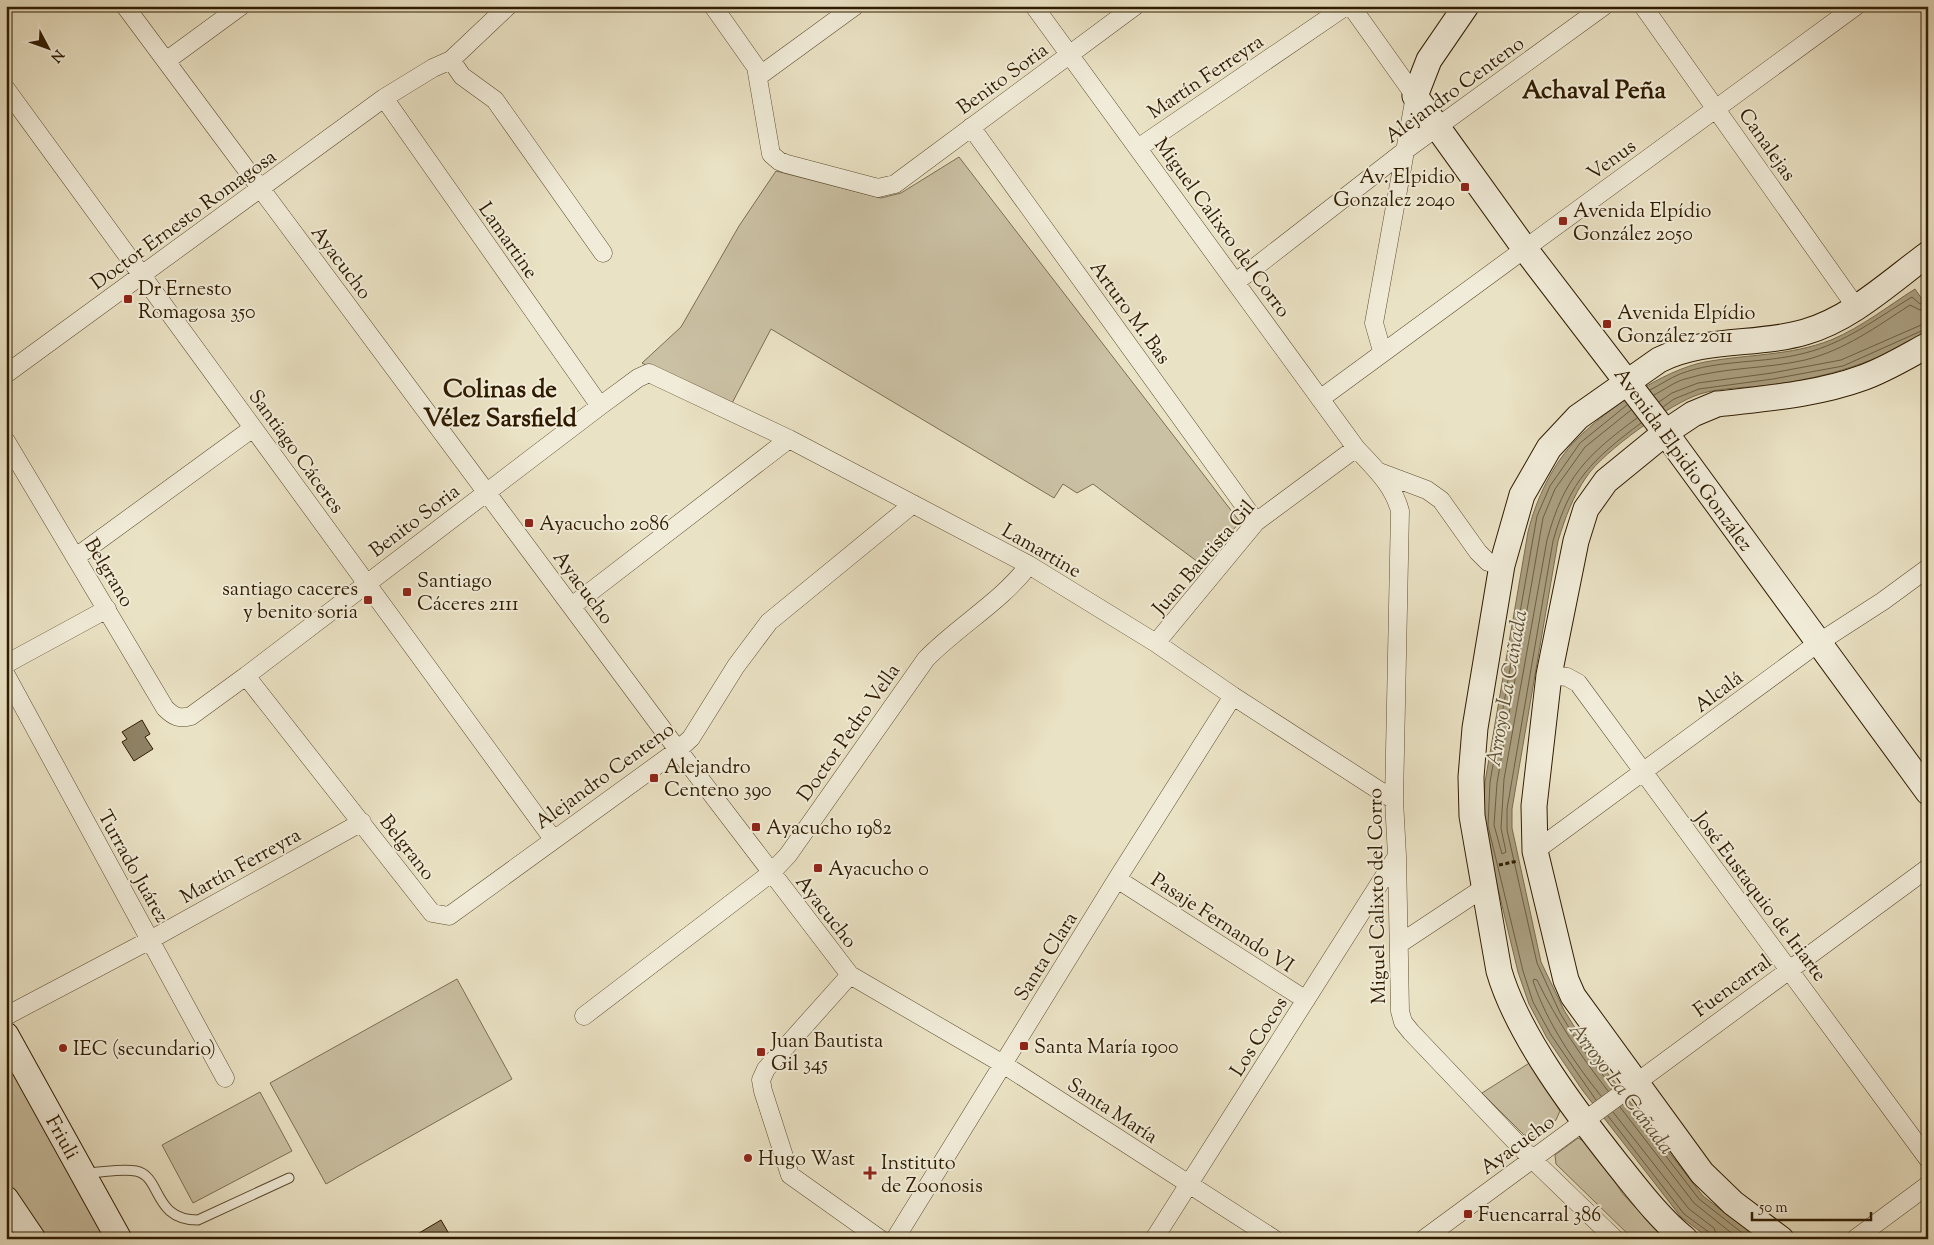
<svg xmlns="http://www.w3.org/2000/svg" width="1934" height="1245" font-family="'Sorts Mill Goudy',serif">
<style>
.green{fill:#cac0a3;stroke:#7c6e52}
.water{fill:#aa9f81;stroke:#796b4d}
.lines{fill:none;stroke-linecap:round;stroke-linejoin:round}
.shore{stroke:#6c5e40;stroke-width:1}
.building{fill:#908366;stroke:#2f1c00}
.service-casing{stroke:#5e4e31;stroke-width:11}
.minor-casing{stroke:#5e4e31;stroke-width:19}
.secondary-casing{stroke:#2f1c00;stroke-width:27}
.path{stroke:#2f1c00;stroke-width:3;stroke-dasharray:4 2.5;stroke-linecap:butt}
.service{stroke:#f1ecd9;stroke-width:9}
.minor{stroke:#f1ecd9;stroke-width:18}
.secondary{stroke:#f1ecd9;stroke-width:25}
.poi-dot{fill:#8f2418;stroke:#f1ecd9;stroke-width:2}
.labels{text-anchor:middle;stroke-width:4;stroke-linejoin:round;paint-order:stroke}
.street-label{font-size:20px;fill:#2f1c00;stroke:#f1ecd9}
.poi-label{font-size:20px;fill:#2f1c00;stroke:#f1ecd9;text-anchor:start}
.water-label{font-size:21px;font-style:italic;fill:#605034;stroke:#f1ecd9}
.district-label{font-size:25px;font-weight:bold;fill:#2f1c00;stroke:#f1ecd9}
</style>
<rect width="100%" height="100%" fill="#eae2c4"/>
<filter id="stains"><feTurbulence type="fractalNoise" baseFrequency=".004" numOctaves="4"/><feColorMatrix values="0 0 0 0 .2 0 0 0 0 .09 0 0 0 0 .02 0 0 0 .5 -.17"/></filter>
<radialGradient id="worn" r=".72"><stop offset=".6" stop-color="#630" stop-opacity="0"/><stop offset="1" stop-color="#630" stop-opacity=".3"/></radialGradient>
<path class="green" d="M959,157l281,365 -38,43 -109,-81 -16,9 -14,-9 -9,14 -283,-169 -41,78 -88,-44 39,-36 58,-101 37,-55 105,27 20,-5z
M457,979l55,100 -186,105 -56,-101z
M6,1035l113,204h-86l-27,-40z
M1531,1062l29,49 -4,9 -22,17 -10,-2 -42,-42z
M260,1092l32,59 -99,52 -31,-58z
M1578,1138l10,5 35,51 42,45h-32l-77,-75 -1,-9z"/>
<path class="water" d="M1915,289l7,10 6,-3v36c-50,30 -100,45 -157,53 -23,3 -49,2 -71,9 -29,9 -96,57 -113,82 -14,20 -22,42 -29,65l-46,268v19l29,134 23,48 21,34 118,152 56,43h-49l-29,-22 -98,-126 -36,-53 -18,-34 -11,-32 -35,-146 2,-44 43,-250c8,-33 25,-69 49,-93 30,-30 86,-69 128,-77 43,-8 85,-6 126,-22 31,-13 57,-34 84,-51z"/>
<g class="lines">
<path class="shore" d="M1650,390c10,-5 20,-12 30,-16 39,-15 84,-10 125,-21 40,-10 72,-35 107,-56l8,7 8,-2
M1654,395c10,-5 20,-13 31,-16 39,-12 81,-10 120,-19 40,-10 71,-33 105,-55l10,5 8,-1
M1659,402l13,-9 26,-10 74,-10 69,-13 87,-38
M1663,407l11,-8 25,-10 74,-10 70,-13 85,-38
M1631,410l-46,37 -30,42 -12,29 -46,265 -3,42 8,29 4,-2 -5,-24 3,-49 43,-239c17,-63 40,-85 90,-122
M1613,1088l-32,-41 -21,-34 -23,-50 -30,-133v-21l46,-268c17,-61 39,-81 88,-118
M1601,1096c-27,-34 -54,-73 -68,-115l1,-2 3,1c20,41 43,75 71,111
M1596,1100l-45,-65 -18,-33 -10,-31 -35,-145 2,-44 47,-266 13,-30 30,-43 47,-38
M1625,1103l74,96 51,40
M1620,1107l74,96 45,36
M1613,1112l76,97 25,19 4,11
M1608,1116l76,98 26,19 2,6"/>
</g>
<path class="building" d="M142,720l8,14 -5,3 8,12 -19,12 -12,-19 5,-3 -5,-7z
M441,1220l11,19h-43z"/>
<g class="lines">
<defs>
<path id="service" d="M86,1173c15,0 35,-5 50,-2 26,5 16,49 62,49l91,-42"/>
<path id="minor" d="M125,6l553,744 172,225 153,89 271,175
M713,6l43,61 15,87 8,7 8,3 91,24 17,-4 240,-178
M1034,6l322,442c18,20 37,36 44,63l-6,289 3,56 3,155 3,11 8,10 120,126 84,81
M1351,6l64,90 -41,227 8,28
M1643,6l213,301
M451,60l11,16 33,24 108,153
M166,61l75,-55
M759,76l96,-70
M6,89l547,750
M384,98l216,308
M971,127l285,395
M1138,148l208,-142
M1236,282l171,-133 197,-143
M6,374l378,-276 49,-30 18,-8 57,-54
M1320,399l536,-393
M6,441l159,267c9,9 14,11 26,8l55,-40 354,-270 38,-28 11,-5 140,66 240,126 127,78 77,53 161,104
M1379,472l48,18 14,10 37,52 10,10 14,3
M76,557l177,-129
M572,606l217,-167
M1156,643l100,-121 100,-74
M6,664l101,-55
M6,675l219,403
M1549,675l18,2 11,6 350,476
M246,676l186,237 17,3 229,-166 13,-12 45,-72 33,-44 144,-118
M1535,851l283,-208 65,-42 45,-33
M1117,879l189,121
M1399,944l86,-57
M850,975l-84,94 -5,11 2,11 27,84 90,64
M6,1016l144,-76 212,-118
M584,1016l187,-143 17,-18 138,-196c32,-33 75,-57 103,-94
M895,1239l222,-360 116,-183
M1154,1239l243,-383
M1424,1239l504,-371
M1855,1239l73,-54"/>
<path id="secondary" d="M1466,6l-37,54 -14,36 110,153 134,175 269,368
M6,1035l113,204
M6,1199l27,40
M1685,1239c-26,-21 -46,-48 -67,-74 -42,-53 -100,-129 -119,-194l-27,-155 -1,-39 4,-49 27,-163 20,-70 27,-47 29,-31 81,-57c45,-23 99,-14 146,-28 46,-13 85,-50 123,-78
M1781,1239l-48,-36 -31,-30 -129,-177 -7,-16 -31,-129 -1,-45 15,-131 27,-134 10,-32 20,-28 60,-49 27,-18 24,-10c49,-6 98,-9 145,-26 23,-8 44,-21 66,-33"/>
</defs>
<use href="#service" class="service-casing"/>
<use href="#minor" class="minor-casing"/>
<use href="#secondary" class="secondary-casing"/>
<path class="path" d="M1499,865l19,-4"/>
<use href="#service" class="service"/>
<use href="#minor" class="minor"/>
<use href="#secondary" class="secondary"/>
</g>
<g class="poi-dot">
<rect x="1460" y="182" width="10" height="10" rx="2.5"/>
<rect x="1558" y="216" width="10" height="10" rx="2.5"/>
<rect x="123" y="294" width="10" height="10" rx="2.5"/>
<rect x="1602" y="319" width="10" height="10" rx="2.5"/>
<rect x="524" y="518" width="10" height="10" rx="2.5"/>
<rect x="402" y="587" width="10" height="10" rx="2.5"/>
<rect x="363" y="595" width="10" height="10" rx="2.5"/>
<rect x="649" y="773" width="10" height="10" rx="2.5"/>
<rect x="751" y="822" width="10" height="10" rx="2.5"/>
<rect x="813" y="863" width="10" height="10" rx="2.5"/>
<rect x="1019" y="1041" width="10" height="10" rx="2.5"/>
<circle cx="63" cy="1048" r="5"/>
<rect x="756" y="1047" width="10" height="10" rx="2.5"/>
<circle cx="748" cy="1158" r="5"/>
<path d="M867.5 1165.5h5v5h5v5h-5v5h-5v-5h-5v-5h5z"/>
<rect x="1463" y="1209" width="10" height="10" rx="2.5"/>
</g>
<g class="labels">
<g class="street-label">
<text transform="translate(1205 76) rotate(-34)" y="7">Martín Ferreyra</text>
<text transform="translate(1002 78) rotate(-36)" y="7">Benito Soria</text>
<text transform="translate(1454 89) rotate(-36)" y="7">Alejandro Centeno</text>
<text transform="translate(1768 144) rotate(55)" y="7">Canalejas</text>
<text transform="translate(1611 159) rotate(-36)" y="7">Venus</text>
<text transform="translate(183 219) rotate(-36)" y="7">Doctor Ernesto Romagosa</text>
<text transform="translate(1223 227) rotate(54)" y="7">Miguel Calixto del Corro</text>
<text transform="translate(509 240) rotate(55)" y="7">Lamartine</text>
<text transform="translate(342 262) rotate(53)" y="7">Ayacucho</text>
<text transform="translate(1131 312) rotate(54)" y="7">Arturo M. Bas</text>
<text transform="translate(297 451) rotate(54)" y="7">Santiago Cáceres</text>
<text transform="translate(1684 459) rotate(54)" y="7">Avenida Elpidio González</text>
<text transform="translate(414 520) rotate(-37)" y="7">Benito Soria</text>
<text transform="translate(1042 550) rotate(30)" y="7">Lamartine</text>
<text transform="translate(1203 557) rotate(-49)" y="7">Juan Bautista Gil</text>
<text transform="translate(110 572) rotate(59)" y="7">Belgrano</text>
<text transform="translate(584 587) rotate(53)" y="7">Ayacucho</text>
<text transform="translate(1718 691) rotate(-37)" y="7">Alcalá</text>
<text transform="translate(848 732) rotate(-55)" y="7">Doctor Pedro Vella</text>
<text transform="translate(604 775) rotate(-36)" y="7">Alejandro Centeno</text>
<text transform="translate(408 847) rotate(52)" y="7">Belgrano</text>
<text transform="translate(240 865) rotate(-29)" y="7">Martín Ferreyra</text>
<text transform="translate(134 866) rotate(61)" y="7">Turrado Juárez</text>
<text transform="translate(1376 896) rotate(-91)" y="7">Miguel Calixto del Corro</text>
<text transform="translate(1761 896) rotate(53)" y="7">José Eustaquio de Iriarte</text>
<text transform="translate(827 911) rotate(52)" y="7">Ayacucho</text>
<text transform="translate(1223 922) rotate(33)" y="7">Pasaje Fernando VI</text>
<text transform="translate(1045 956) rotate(-58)" y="7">Santa Clara</text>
<text transform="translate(1732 985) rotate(-36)" y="7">Fuencarral</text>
<text transform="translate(1258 1036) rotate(-58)" y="7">Los Cocos</text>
<text transform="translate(1113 1110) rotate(33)" y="7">Santa María</text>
<text transform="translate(63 1137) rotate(61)" y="7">Friuli</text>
<text transform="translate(1517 1144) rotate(-36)" y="7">Ayacucho</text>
</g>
<g class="poi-label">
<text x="1455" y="183" text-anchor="end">Av. Elpidio<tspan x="1455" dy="23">Gonzalez 2040</tspan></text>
<text x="1573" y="217">Avenida Elpídio<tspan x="1573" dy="23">González 2050</tspan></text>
<text x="138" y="295">Dr Ernesto<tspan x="138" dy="23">Romagosa 350</tspan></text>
<text x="1617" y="319">Avenida Elpídio<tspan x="1617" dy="23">González 2011</tspan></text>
<text x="539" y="530">Ayacucho 2086</text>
<text x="417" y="587">Santiago<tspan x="417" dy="23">Cáceres 2111</tspan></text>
<text x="358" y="595" text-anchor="end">santiago caceres<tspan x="358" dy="23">y benito soria</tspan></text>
<text x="664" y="773">Alejandro<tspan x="664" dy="23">Centeno 390</tspan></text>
<text x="766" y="834">Ayacucho 1982</text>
<text x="828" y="875">Ayacucho 0</text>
<text x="771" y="1047">Juan Bautista<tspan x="771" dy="23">Gil 345</tspan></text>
<text x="1034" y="1053">Santa María 1900</text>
<text x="73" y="1055">IEC (secundario)</text>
<text x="758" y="1165">Hugo Wast</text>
<text x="881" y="1169">Instituto<tspan x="881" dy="23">de Zoonosis</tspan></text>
<text x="1478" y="1221">Fuencarral 386</text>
</g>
<g class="water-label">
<text transform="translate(1506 688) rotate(-80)" y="7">Arroyo La Cañada</text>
<text transform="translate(1622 1088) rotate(53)" y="7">Arroyo La Cañada</text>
</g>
<g class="district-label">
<text x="1594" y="98">Achaval Peña</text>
<text x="500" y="397">Colinas de<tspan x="500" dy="29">Vélez Sarsfield</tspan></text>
</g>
</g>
<rect width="1934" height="1245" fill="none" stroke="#eae2c4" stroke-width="25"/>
<rect x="8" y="8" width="1919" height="1230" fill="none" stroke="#2f1c00" stroke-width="2.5"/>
<rect x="12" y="12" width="1909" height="1220" fill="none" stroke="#2f1c00"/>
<g transform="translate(48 48) rotate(131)" stroke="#f1ecd9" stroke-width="4" paint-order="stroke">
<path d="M0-4L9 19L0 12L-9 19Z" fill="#2f1c00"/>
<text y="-8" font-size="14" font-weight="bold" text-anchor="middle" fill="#2f1c00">N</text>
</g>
<path d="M1752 1212v8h119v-8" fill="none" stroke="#2f1c00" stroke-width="2.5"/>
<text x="1759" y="1212" font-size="15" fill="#2f1c00" stroke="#f1ecd9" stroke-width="4" paint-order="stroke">50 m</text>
<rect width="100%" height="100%" filter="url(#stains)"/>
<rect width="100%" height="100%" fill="url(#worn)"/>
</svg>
